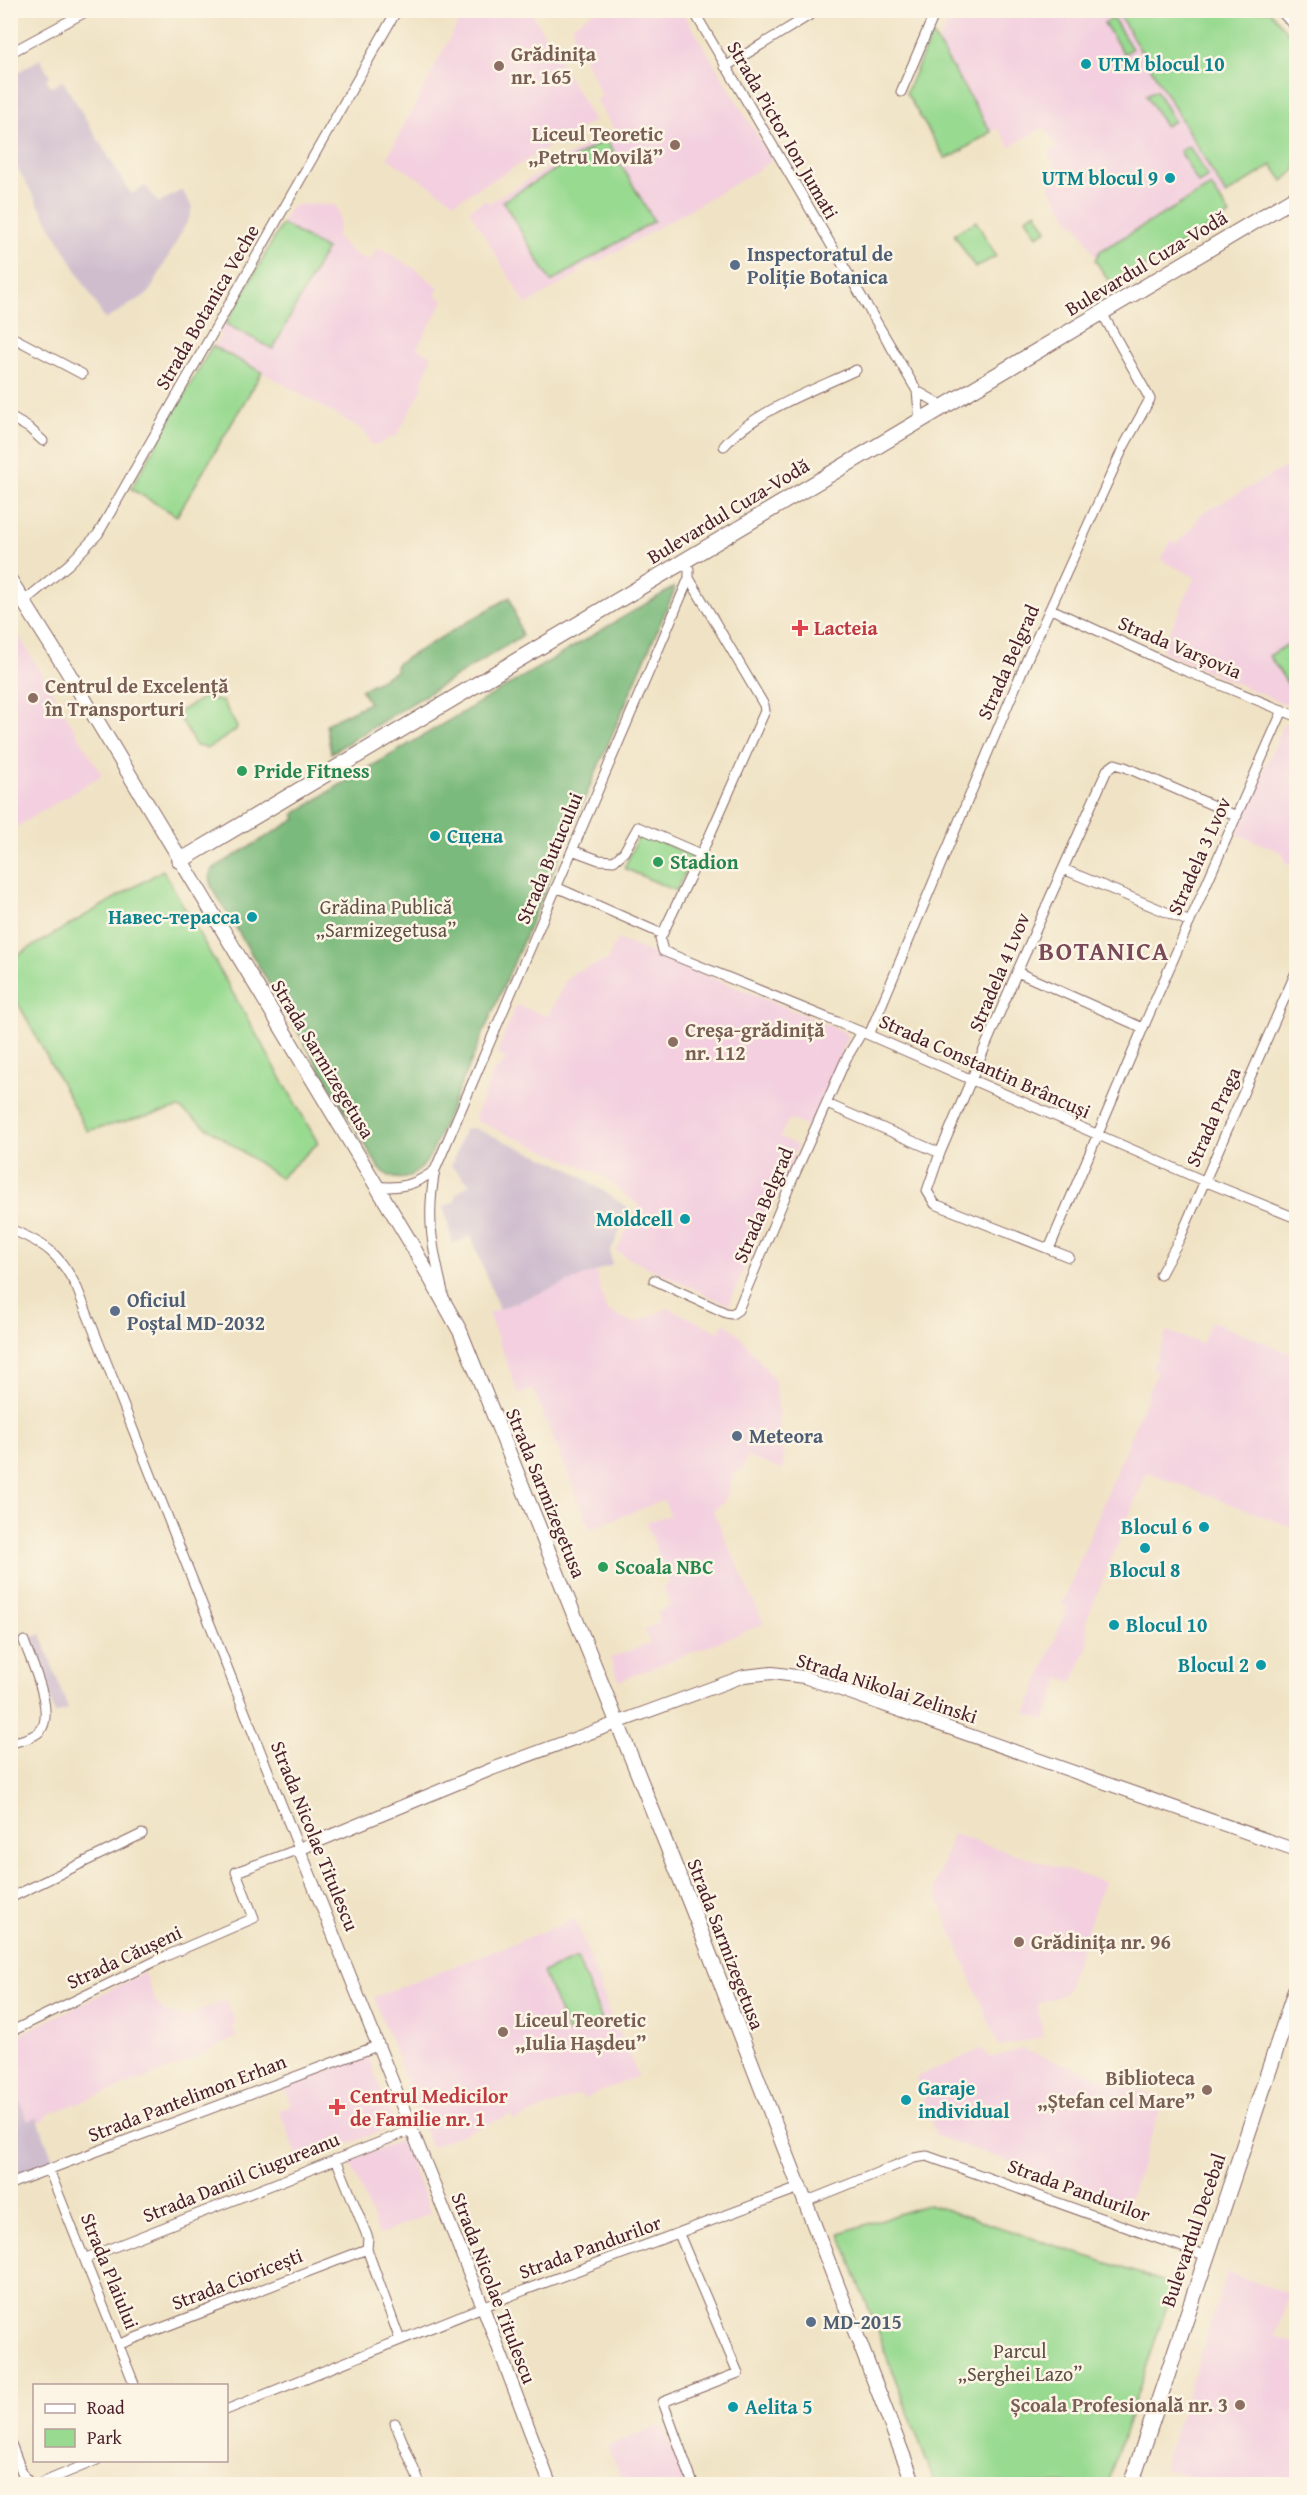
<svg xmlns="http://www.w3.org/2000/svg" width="1307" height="2495" font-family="'Gentium Book Plus',serif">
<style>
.built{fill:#f3cfdf}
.industrial{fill:#cfbdce}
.green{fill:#99da91;stroke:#727c5e;stroke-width:1.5}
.forest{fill:#7aba7b;stroke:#626c53;stroke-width:1.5}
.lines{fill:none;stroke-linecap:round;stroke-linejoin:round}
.minor-casing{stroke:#846461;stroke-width:11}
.tertiary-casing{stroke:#846461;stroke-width:14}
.secondary-casing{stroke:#846461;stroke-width:16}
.primary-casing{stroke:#846461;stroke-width:17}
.minor{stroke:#fff;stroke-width:9}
.tertiary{stroke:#fff;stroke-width:12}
.secondary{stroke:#fff;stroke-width:14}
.primary{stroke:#fff;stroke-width:15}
.culture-dot{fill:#0f9aa8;stroke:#fcf5e5;stroke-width:2}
.education-dot{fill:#8d6e63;stroke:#fcf5e5;stroke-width:2}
.service-dot{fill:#5c6f8a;stroke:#fcf5e5;stroke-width:2}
.health-dot{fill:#e0444e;stroke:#fcf5e5;stroke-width:2}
.leisure-dot{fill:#2e9e5b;stroke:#fcf5e5;stroke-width:2}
.labels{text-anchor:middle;stroke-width:5;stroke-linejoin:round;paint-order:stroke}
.education-label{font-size:20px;font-weight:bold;fill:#785e54;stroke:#fcf5e5;text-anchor:start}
.culture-label{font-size:20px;font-weight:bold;fill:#0d838f;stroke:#fcf5e5;text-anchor:start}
.street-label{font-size:20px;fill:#4a1f2b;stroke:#fcf5e5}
.service-label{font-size:20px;font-weight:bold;fill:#4e5e75;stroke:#fcf5e5;text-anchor:start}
.health-label{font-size:20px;font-weight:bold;fill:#be3a42;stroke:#fcf5e5;text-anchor:start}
.leisure-label{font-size:20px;font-weight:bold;fill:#27864d;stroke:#fcf5e5;text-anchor:start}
.park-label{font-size:20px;fill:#5e4e44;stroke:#fcf5e5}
.district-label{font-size:26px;font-weight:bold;letter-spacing:1.5px;fill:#794a59;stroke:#fcf5e5}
</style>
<rect width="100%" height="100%" fill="#fcf5e5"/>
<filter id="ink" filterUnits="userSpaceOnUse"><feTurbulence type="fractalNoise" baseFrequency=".0167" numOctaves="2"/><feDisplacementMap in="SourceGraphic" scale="12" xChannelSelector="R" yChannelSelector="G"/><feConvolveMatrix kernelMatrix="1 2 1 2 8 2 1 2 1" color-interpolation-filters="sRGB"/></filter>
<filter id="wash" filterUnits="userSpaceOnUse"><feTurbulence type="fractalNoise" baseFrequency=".008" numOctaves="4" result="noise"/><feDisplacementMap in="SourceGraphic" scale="24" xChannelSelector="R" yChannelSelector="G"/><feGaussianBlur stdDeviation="1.35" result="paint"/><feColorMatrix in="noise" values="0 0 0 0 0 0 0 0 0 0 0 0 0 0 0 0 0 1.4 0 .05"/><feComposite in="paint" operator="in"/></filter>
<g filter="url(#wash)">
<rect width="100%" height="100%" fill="#f0e3c5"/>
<path class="built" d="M464,11h67l63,110 -139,81 -68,-44z
M595,11h87l90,149 -17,12 -159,91 -2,-2 -16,9 2,3 -54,32 -57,-95 16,-10 4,3 125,-74 -18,-29 6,-4 -29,-62v-9z
M953,11h288l55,137 -73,49 -121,71 -25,-43 -5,-1 -22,-36 1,-6 -3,-6 9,-6 -9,-17 9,-6 -13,-20 -34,20 -12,-19 -43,27 -10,3 -39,-65 26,-59 6,10z
M302,204l33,1 3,4 2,11 -4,17 20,18 14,6 8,-14 39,23 22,18 -4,7 9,5 -27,48 15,8 -11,29 3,1 -29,52 -3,-2 -14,9h-5l-5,-3 2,-3 -9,-10 -99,-57 -85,144 -46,-27 81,-143 5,-4 5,-7 -3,-2 72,-126z
M1296,461v248l-135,-58 34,-74 -34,-17 10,-19 5,2 16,-15 9,-14z
M10,621l92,154 -91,55h-1z
M1284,723l12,5v139l-10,-4 -4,-11 -45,-18z
M617,939l170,69 57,24 4,5 -39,90 -20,-8 -9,18 18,9 -69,159 -97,-45 -16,-9 23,-46 -23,-17 -12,-12 -127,-55 -2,-3 19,-48 6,-3 6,-8 -9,-6 19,-48 32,11 18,-36 8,-8 33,-11z
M596,1271l10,39 29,13 33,-15 51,24 5,-10 14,12 37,46 9,90 -37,-13 -6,15 -6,-1 -10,30 -12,10 51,113 -145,57 -9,-23 40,-15 -6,-14 15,-6 -1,-11 12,-7 -7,-19 6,-3 -23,-61 24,-7 -6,-15 -74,29 -57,-140 -14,6 -31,-82z
M1211,1321l85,34v174l-149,-57 -61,149 2,24 -15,37 -12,-4 -16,42 -19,-7 41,-105 -5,-3 95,-234 -5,-2 15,-38 35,13z
M952,1834l152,48 -39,112 -25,8 -2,4 5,31 -44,10 -65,-158z
M576,1919l36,100h2l24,57 -55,23 -2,-5 -67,27 -3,-6 -80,32 -57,-150z
M144,1973l12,29 9,10 20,5 41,-17 10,24 -4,2 5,11 -55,28 -134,49 -3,6 -5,3 -3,-5 -9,3 -17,-43v-39z
M982,2049l8,9 32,-9 142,50 -36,104 -192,-67 -20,-59z
M368,2055l27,71 -95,36 -21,-52 12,-5 -7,-18z
M401,2140l30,73 -52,22 -29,-74z
M1227,2272l62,22 -13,42 20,7v141h-87l-46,-16z
M662,2425l24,59h-63l-15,-38z"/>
<path class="industrial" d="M40,59l10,17 -4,3 5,8 12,-6 68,113 15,-8 12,17 24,-13 10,17 -2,9 -41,77 -44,27 -94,-163v-81z
M474,1128l94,40 62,41 -20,43 2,13 -113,44 -28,-73 -19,8 -4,-23 -5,-14 13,-6 -1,-6 15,-11 -19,-18 14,-37z
M41,1634l27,75 -13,5 -26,-75z
M11,2078l17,43 9,-4 16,43 -42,16z"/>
<path class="green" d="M1117,11h153l26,32v126l-13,12 -11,-16 -46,30z
M1113,18l19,31 -8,5 -20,-31z
M932,34l59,98 -36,23 -10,3 -39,-65z
M1156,90l18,31 -9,5 -19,-31z
M606,139l48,82 -103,61 -48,-81z
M1189,146l19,31 -10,6 -18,-32z
M1211,186l19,29 -118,71 -17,-26 5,-9z
M1036,212l11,18 -10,6 -11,-18z
M976,221l20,35 -21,12 -21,-34z
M282,224l44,25 -53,100 -47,-25z
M212,346l50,26 -85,144 -46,-27z
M1290,643l6,10v38l-2,2 -25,-37z
M204,697l19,5 14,25 -2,4 -26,17 -13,-2 -19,-33z
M640,833l53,23 -17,35 -52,-23z
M163,870l155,273 -38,35 -101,-70 -92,23 -76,-141v-31z
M577,1958l25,62 -34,13 -25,-61z
M929,2204l245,81 -67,199h-172l-95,-251z"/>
<path class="forest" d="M674,587l1,2 -243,563c-11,22 -32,38 -53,16l-168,-282 -1,-12 4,-6 82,-49 -2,-5 41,-26z
M510,597l12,39 -191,117 -5,-29 43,-21 -8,-13 35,-19v-7z"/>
</g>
<g filter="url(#ink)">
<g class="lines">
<defs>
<path id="minor" d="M693,10l224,381 3,31
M1280,10l16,18
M10,53l79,-43
M725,67l93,-57
M901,92l35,-82
M10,336l72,38
M917,391l28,16
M10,417l19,11 14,13
M724,446c30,-35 90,-56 132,-76
M689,578l75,127 1,6 -56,126 -49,102 3,12 206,84 335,146 92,37
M23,602l46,-38 29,-30 299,-524
M1051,609l123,57 122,50
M572,850l27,10 15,1 10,-9 14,-25 62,27
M1063,869l127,53
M556,887l106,47
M1017,972l126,56
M869,1035l159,-378 96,-211 26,-47 -48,-86
M827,1104l113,49
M376,1186c24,3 40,-1 59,-16
M10,1229c36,15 49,24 67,59l222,561 -63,23 18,46 -88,38 -156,76
M1049,1249l94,-221 140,-318
M1069,1257l-134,-53 -8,-13 13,-38 77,-181 90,-202 8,-6 10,3 112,49
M1160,1275l20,-37 116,-266
M654,1280l72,33 6,1 6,-4 52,-125 56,-126 16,-27
M443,1292c-11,-46 -17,-74 -8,-122l254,-592v-9l-4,-8
M10,1743c10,-2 23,-5 30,-12 16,-18 -9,-69 -16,-90
M10,1898l132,-64
M336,2159l32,79 -1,11 33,91
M49,2170l86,216
M10,2184l367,-138
M805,2202l109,-44 13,-2 280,100
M679,2234l59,139 -75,29 30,82
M86,2258l325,-128
M120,2344l247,-95
M226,2410l299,-120 274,-102
M395,2423l25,61
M10,2441l13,34 7,9
M39,2484l58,-24"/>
<path id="tertiary" d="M550,2484l-67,-177 -184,-458 193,-80 252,-93 28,-3 32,4 492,173"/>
<path id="secondary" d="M10,580l56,89 343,571 51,91 233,580 221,573"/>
<path id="primary" d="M180,861l1116,-664
M1131,2484l165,-495"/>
</defs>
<use href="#minor" class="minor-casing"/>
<use href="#tertiary" class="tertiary-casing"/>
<use href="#secondary" class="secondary-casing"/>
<use href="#primary" class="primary-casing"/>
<use href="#minor" class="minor"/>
<use href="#tertiary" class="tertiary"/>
<use href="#secondary" class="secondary"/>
<use href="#primary" class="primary"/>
</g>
</g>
<g class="culture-dot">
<circle cx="1086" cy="64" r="6"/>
<circle cx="1170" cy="178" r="6"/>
<circle cx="435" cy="836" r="6"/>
<circle cx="252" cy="917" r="6"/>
<circle cx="685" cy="1219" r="6"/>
<circle cx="1204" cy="1527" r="6"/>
<circle cx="1145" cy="1548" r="6"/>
<circle cx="1114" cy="1625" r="6"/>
<circle cx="1261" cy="1665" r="6"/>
<circle cx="906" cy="2100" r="6"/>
<circle cx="733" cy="2407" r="6"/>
</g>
<g class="education-dot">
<circle cx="499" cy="66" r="6"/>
<circle cx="675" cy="145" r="6"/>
<circle cx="33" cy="698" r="6"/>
<circle cx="673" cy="1042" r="6"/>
<circle cx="1019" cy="1942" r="6"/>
<circle cx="503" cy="2032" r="6"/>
<circle cx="1207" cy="2090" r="6"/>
<circle cx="1240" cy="2405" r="6"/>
</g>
<g class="service-dot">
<circle cx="735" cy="265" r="6"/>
<circle cx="115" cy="1311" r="6"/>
<circle cx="737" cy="1436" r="6"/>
<circle cx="811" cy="2322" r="6"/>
</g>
<g class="health-dot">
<path d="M797 619h6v6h6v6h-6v6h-6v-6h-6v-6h6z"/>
<path d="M334 2098h6v6h6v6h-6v6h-6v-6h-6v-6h6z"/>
</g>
<g class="leisure-dot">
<circle cx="242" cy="771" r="6"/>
<circle cx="658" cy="862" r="6"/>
<circle cx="603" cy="1567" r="6"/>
</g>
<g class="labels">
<g class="education-label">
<text x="511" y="61">Grădinița<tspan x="511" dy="23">nr. 165</tspan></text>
<text x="663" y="141" text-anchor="end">Liceul Teoretic<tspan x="663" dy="23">„Petru Movilă”</tspan></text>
<text x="45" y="693">Centrul de Excelență<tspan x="45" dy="23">în Transporturi</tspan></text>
<text x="685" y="1037">Creșa-grădiniță<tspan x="685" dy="23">nr. 112</tspan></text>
<text x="1031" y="1949">Grădinița nr. 96</text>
<text x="515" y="2027">Liceul Teoretic<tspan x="515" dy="23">„Iulia Hașdeu”</tspan></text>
<text x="1195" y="2085" text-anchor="end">Biblioteca<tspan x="1195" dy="23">„Ștefan cel Mare”</tspan></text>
<text x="1228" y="2412" text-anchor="end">Școala Profesională nr. 3</text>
</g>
<g class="culture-label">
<text x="1098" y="71">UTM blocul 10</text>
<text x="1158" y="185" text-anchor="end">UTM blocul 9</text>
<text x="447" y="843">Сцена</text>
<text x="240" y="924" text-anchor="end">Навес-терасса</text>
<text x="673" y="1226" text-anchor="end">Moldcell</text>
<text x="1192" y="1534" text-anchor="end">Blocul 6</text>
<text x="1145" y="1577" text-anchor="middle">Blocul 8</text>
<text x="1126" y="1632">Blocul 10</text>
<text x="1249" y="1672" text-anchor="end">Blocul 2</text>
<text x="918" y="2095">Garaje<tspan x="918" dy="23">individual</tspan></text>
<text x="745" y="2414">Aelita 5</text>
</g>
<g class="street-label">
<text transform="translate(783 130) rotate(60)" y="7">Strada Pictor Ion Jumati</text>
<text transform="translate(1146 263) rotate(-31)" y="7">Bulevardul Cuza-Vodă</text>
<text transform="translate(207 307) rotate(-60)" y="7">Strada Botanica Veche</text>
<text transform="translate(728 511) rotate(-31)" y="7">Bulevardul Cuza-Vodă</text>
<text transform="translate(1180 647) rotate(23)" y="7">Strada Varșovia</text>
<text transform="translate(1008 662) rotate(-66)" y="7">Strada Belgrad</text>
<text transform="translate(1199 856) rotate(-66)" y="7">Stradela 3 Lvov</text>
<text transform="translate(549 858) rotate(-67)" y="7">Strada Butucului</text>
<text transform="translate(999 972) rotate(-67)" y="7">Stradela 4 Lvov</text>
<text transform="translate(323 1059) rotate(59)" y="7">Strada Sarmizegetusa</text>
<text transform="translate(985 1066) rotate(24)" y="7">Strada Constantin Brâncuși</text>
<text transform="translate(1213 1117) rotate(-66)" y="7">Strada Praga</text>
<text transform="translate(763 1205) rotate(-67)" y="7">Strada Belgrad</text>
<text transform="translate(546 1493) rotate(68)" y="7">Strada Sarmizegetusa</text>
<text transform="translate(887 1688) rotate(18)" y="7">Strada Nikolai Zelinski</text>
<text transform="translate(315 1836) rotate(68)" y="7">Strada Nicolae Titulescu</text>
<text transform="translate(726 1944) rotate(69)" y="7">Strada Sarmizegetusa</text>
<text transform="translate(124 1957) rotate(-25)" y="7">Strada Căușeni</text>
<text transform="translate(187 2098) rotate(-21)" y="7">Strada Pantelimon Erhan</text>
<text transform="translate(241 2177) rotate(-22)" y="7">Strada Daniil Ciugureanu</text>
<text transform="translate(1079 2190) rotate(20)" y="7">Strada Pandurilor</text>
<text transform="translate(1193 2230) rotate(-71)" y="7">Bulevardul Decebal</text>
<text transform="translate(590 2247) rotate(-20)" y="7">Strada Pandurilor</text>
<text transform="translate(110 2271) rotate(68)" y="7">Strada Plaiului</text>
<text transform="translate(237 2279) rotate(-21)" y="7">Strada Cioricești</text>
<text transform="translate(494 2288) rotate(69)" y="7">Strada Nicolae Titulescu</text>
</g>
<g class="service-label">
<text x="747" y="261">Inspectoratul de<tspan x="747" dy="23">Poliție Botanica</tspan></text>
<text x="127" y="1307">Oficiul<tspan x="127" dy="23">Poștal MD-2032</tspan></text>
<text x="749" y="1443">Meteora</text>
<text x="823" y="2329">MD-2015</text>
</g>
<g class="health-label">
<text x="814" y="635">Lacteia</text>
<text x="350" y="2103">Centrul Medicilor<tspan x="350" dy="23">de Familie nr. 1</tspan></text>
</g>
<g class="leisure-label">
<text x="254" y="778">Pride Fitness</text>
<text x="670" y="869">Stadion</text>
<text x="615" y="1574">Scoala NBC</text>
</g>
<g class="park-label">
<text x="386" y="914">Grădina Publică<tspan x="386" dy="23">„Sarmizegetusa”</tspan></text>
<text x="1020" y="2358">Parcul<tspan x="1020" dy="23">„Serghei Lazo”</tspan></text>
</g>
<g class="district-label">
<text x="1104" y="960">BOTANICA</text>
</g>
</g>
<rect width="1307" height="2495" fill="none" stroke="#fcf5e5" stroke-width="36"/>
<rect x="33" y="2384" width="195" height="78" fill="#fcf5e5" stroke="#b59f9b" stroke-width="1.5"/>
<rect x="45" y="2404" width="30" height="9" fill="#ffffff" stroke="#b59f9b" stroke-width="1.5"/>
<text x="87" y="2414" font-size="18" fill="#4a1f2b">Road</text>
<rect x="45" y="2429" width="30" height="18" fill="#99da91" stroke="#b59f9b" stroke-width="1.5"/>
<text x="87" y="2444" font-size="18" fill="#4a1f2b">Park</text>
</svg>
